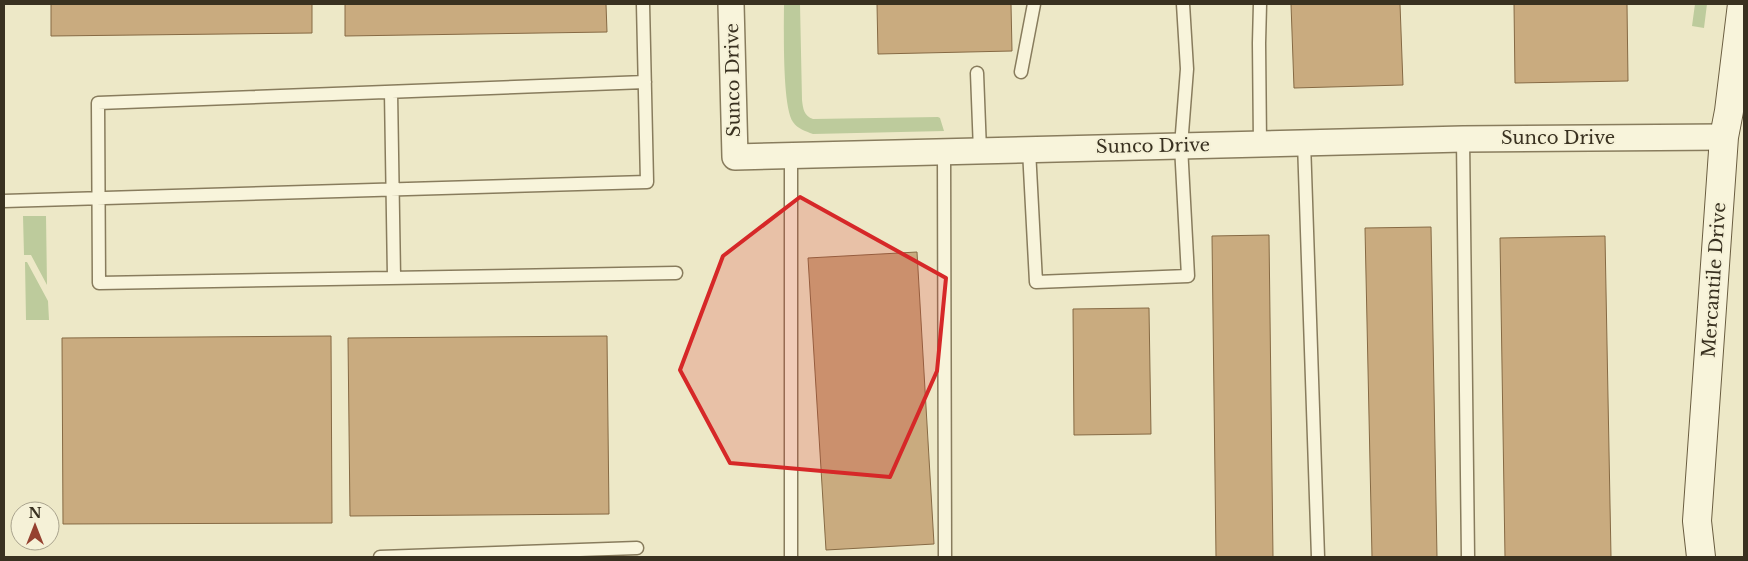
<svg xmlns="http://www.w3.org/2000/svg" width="1748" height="561" font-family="'Libre Baskerville',serif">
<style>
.green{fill:#bdcb9c}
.building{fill:#c9ab7f;stroke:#866a44}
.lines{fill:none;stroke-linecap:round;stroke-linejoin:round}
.lane-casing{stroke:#887c5d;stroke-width:15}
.street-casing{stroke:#887c5d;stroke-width:28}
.secondary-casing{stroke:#6a5d40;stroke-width:30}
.lane{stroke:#f8f4db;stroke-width:12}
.street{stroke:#f8f4db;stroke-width:25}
.secondary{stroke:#f8f4db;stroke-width:28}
.marked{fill:#d62828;fill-opacity:0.2;stroke:#d62828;stroke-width:4;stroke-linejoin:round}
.labels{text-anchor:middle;stroke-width:4;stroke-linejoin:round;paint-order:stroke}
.street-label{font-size:18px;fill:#393120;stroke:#f5f1d7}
</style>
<rect width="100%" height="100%" fill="#ede8c7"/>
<path class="green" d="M784,4h16l2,96c1,9 2,16 11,19l125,-2 2,1 4,13 -131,3c-8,-3 -15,-5 -20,-12 -11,-15 -9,-96 -9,-118z
M1695,4h12l-3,24 -12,-2z
M23,216h23l1,69 -16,-30h-7z
M25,262h2l21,39 1,19h-23z"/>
<path class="building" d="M51,4h261v29l-261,3z
M345,4h261l1,28 -262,4z
M877,4h134l1,47 -134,3z
M1291,4h109l3,81 -109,3z
M1514,4h113l1,77 -113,2z
M1431,227l6,330h-65l-7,-329z
M1269,235l4,322h-57l-4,-321z
M1605,236l6,321h-106l-5,-319z
M917,252l17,292 -108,6 -18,-292z
M1149,308l2,126 -77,1 -1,-126z
M331,336l1,187 -269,1 -1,-186z
M607,336l2,178 -259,2 -2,-178z"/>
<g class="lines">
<defs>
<path id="lane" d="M1021,72l13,-68
M977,73l3,78
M645,82l-547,21 1,180 577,-10
M391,92l3,185
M1463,139l5,418
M1304,142l14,415
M1260,144l-1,-101 1,-39
M1029,150l7,132 152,-6 -7,-130 6,-77 -4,-65
M944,151l1,406
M791,155v402
M4,201l643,-19 -4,-178
M380,557l257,-9"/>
<path id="street" d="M731,4l4,153 728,-18 261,-2"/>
<path id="secondary" d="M1701,557l-4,-36 27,-384 5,-26 13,-107"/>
</defs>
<use href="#lane" class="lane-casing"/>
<use href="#street" class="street-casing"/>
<use href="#secondary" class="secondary-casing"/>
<use href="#lane" class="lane"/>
<use href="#street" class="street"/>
<use href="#secondary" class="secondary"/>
</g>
<path class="marked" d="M800,197l146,81 -9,93 -47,106 -160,-14 -50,-93 43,-114z"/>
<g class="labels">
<g class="street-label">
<text transform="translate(733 80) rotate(-91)" y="6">Sunco Drive</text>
<text x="1558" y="144">Sunco Drive</text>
<text transform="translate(1153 146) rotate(-1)" y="6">Sunco Drive</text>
<text transform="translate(1714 280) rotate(-86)" y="6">Mercantile Drive</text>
</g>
</g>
<rect width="1748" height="561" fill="none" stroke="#393120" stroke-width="10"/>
<g transform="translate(35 526)"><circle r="24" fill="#f5f1d7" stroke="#aaa48e"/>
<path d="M0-4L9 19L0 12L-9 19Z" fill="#954130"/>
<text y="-8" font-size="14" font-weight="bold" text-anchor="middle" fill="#393120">N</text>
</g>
</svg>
